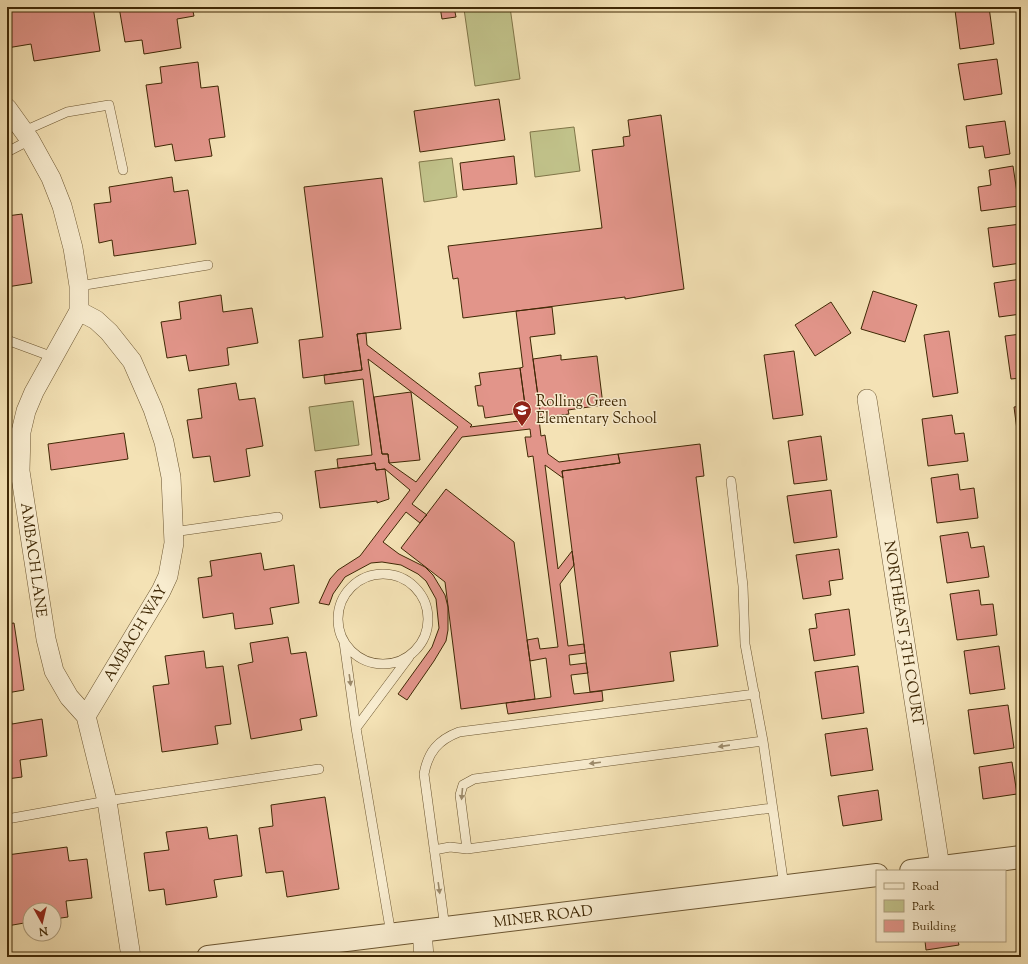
<svg xmlns="http://www.w3.org/2000/svg" width="1028" height="964" font-family="'Sorts Mill Goudy',serif">
<style>
.green{fill:#c1c28a;stroke:#807548}
.building{fill:#e2958a;stroke:#3f2805;fill-rule:evenodd}
.lines{fill:none;stroke-linecap:round;stroke-linejoin:round}
.service-casing{stroke:#6c5631;stroke-width:10}
.minor-casing{stroke:#6c5631;stroke-width:20}
.tertiary-casing{stroke:#6c5631;stroke-width:24}
.service{stroke:#f8eccf;stroke-width:9}
.minor{stroke:#f8eccf;stroke-width:19}
.tertiary{stroke:#f8eccf;stroke-width:22}
.oneway{fill:#9c8a6a}
.labels{text-anchor:middle;stroke-width:3;stroke-linejoin:round;paint-order:stroke}
.poi-label{font-size:15px;fill:#3f2805;stroke:#f8eccf;text-anchor:start}
.street-label{font-size:15px;fill:#3f2805;stroke:#f8eccf}
</style>
<rect width="100%" height="100%" fill="#f4e2b5"/>
<filter id="stains"><feTurbulence type="fractalNoise" baseFrequency=".005" numOctaves="4"/><feColorMatrix values="0 0 0 0 .2 0 0 0 0 .09 0 0 0 0 .02 0 0 0 .5 -.17"/></filter>
<radialGradient id="worn" r=".72"><stop offset=".6" stop-color="#630" stop-opacity="0"/><stop offset="1" stop-color="#630" stop-opacity=".3"/></radialGradient>
<path class="green" d="M478,7h32l10,72 -45,7 -11,-77z
M574,127l6,44 -45,6 -5,-45z
M452,158l5,39 -33,5 -5,-40z
M353,401l6,44 -44,6 -6,-44z"/>
<path class="building" d="M24,7h69l7,44 -66,10 -3,-17 -24,4v-38z
M119,7h73l2,9 -17,3 4,29 -37,6 -2,-14 -17,2z
M440,7h14l2,10 -14,2z
M978,7h11l5,37 -34,5 -5,-39z
M997,59l5,35 -38,6 -6,-36z
M198,62l3,26 17,-2 7,51 -16,2 3,17 -37,5 -3,-17 -17,3 -9,-62 16,-2 -2,-16z
M499,99l6,41 -85,12 -6,-41z
M661,115l23,174 -59,10v-2l-162,21 -5,-40 -5,1 -5,-33 154,-18 -10,-78 32,-4 -1,-9 7,-1 -2,-16z
M1005,121l5,33 -25,4 -2,-12 -14,2 -3,-22z
M514,156l3,28 -54,6 -3,-27z
M1013,166l6,40 -38,5 -3,-24 13,-2 -2,-15z
M172,177l2,15 14,-2 8,54 -82,12 -2,-16 -13,3 -5,-39 17,-2 -2,-15z
M382,178l19,151 -44,5 5,36 -59,8 -4,-38 24,-3 -19,-150z
M22,214l10,69 -25,4v-71z
M1021,224v39l-28,4 -5,-39z
M1021,279v35l-22,3 -5,-34z
M873,291l44,14 -12,37 -44,-13z
M221,295l2,17 29,-4 6,35 -31,5 2,17 -40,6 -3,-16 -19,3 -6,-36 20,-3 -2,-17z
M831,302l20,31 -36,23 -20,-31z
M552,307l3,27 -25,3 11,82h-2l2,17 4,-1 3,19 11,8 59,-8 2,9 -58,8 1,7 -18,-13 13,104 14,-18 2,14 -14,19 8,62 16,-2 1,9 -16,2 1,10 16,-2 2,10 -17,2 3,19 28,-3 1,10 -95,13 -2,-11 45,-6 -5,-39 -16,3 -3,-21 11,-2 2,11 18,-2 -25,-191 -5,1 -3,-20h6l-1,-8 -68,8 -50,67 15,11 -4,4 -3,4 -14,-11 -23,30 16,12 26,13 8,8 12,20 3,12v23l-2,11 -12,20 -27,39 -9,-6 34,-47 7,-19 -3,-29 -10,-18 -8,-7 -17,-9 -19,-3 -11,1 -26,14 -12,17 -4,11 -10,-2 11,-24 8,-9 22,-14 50,-66 -25,-21 -9,1 -1,-7 -37,5 -1,-9 35,-4 -9,-76 -38,5 -1,-9 38,-5 -5,-36 9,-1 1,12 105,80 -2,2 57,-7 -7,-52 3,-1 -7,-56zM368,359l90,68 -42,55 -27,-19 -1,-9h-6z
M949,331l9,62 -25,4 -9,-62z
M1021,334v44l-10,1 -6,-43z
M794,351l9,64 -30,4 -9,-64z
M561,355v5l36,-4 6,49 -35,5 1,4 -28,4 -8,-59z
M520,368l6,44 -41,6 -2,-12h-5l-3,-20 6,-1 -2,-12z
M236,383l3,17 16,-2 8,48 -17,3 4,27 -36,6 -4,-26 -17,2 -6,-38 15,-2 -4,-29z
M411,392l9,68 -31,3 -1,-9h-6l-8,-57z
M1021,406v23l-4,1 -3,-23z
M952,415l3,19 9,-1 4,28 -40,5 -6,-47z
M124,433l4,26 -77,11 -3,-26z
M821,436l6,44 -33,4 -6,-43z
M700,444l4,32 -8,1 22,169 -48,6 4,29 -84,11 -28,-221 58,-8 -2,-9z
M375,463l1,7 9,-1 4,30 -12,4v-2l-57,7 -5,-37z
M958,474l2,16 14,-2 4,30 -41,5 -6,-45z
M446,489l68,53 21,157 -74,10 -16,-127 -44,-34z
M831,490l6,47 -43,6 -7,-47z
M968,532l3,16 13,-2 5,31 -42,6 -7,-47z
M839,549l4,30 -14,2 2,14 -28,4 -7,-44z
M261,553l3,17 30,-5 5,38 -29,5 3,16 -38,5 -2,-16 -30,5 -5,-40 14,-2 -2,-15z
M979,590l2,15 12,-1 4,31 -40,5 -7,-46z
M849,609l6,46 -41,6 -5,-32 8,-1 -2,-14z
M14,623l10,67 -17,3v-69z
M288,637l3,17 15,-2 11,64 -17,3 2,11 -51,9 -13,-74 15,-3 -3,-19z
M999,646l6,43 -35,5 -6,-43z
M204,651l2,17 17,-2 8,58 -16,2 3,18 -56,8 -9,-66 16,-2 -4,-28z
M858,666l6,47 -42,6 -7,-47z
M1008,705l6,43 -40,6 -6,-44z
M7,709h3l2,15 30,-5 5,37 -27,4 2,17 -15,2z
M867,728l6,42 -42,6 -6,-42z
M1012,762l5,32 -34,5 -4,-32z
M878,790l4,30 -39,6 -5,-30z
M325,797l14,92 -52,8 -4,-26 -17,2 -7,-45 14,-2 -2,-21z
M207,827l2,12 28,-4 5,41 -28,4 3,17 -51,8 -2,-16 -15,2 -5,-38 25,-3 -3,-18z
M67,847l2,14 18,-2 5,39 -26,3 2,16 -14,2v-9h-24v12l-23,4v-71z
M925,941h33l1,4 -33,5z"/>
<g class="lines">
<defs>
<path id="service" d="M24,131l43,-19 42,-7 14,65
M7,152l23,-12
M79,286l129,-21
M7,340l46,17
M7,473l13,-2
M731,481l12,105 2,58 18,97 21,145
M173,532l105,-15
M338 619a45 45 0 1 1 90 0a45 45 0 1 1-90 0Z
M344,642l12,86 53,-71
M356,728l35,206
M7,819l100,-18 212,-32
M467,849l-7,-54 3,-10 11,-6 289,-38
M434,850l16,-3 17,2 305,-41
M445,928l-21,-154c4,-22 14,-34 35,-42l296,-38"/>
<path id="minor" d="M7,108l23,32 21,38 11,28 11,42 6,38v25l-45,81 -8,19 -5,21 -1,39 26,168 8,32 15,26 17,19
M79,311l17,9 13,12 23,29 21,48 11,33 7,35 3,66 -6,33 -7,15 -75,125 21,85 24,156
M867,399l73,468
M422,931l2,26"/>
<path id="tertiary" d="M911,871l110,-14
M208,957l669,-82"/>
</defs>
<use href="#service" class="service-casing"/>
<use href="#minor" class="minor-casing"/>
<use href="#tertiary" class="tertiary-casing"/>
<use href="#service" class="service"/>
<use href="#minor" class="minor"/>
<use href="#tertiary" class="tertiary"/>
</g>
<defs><path id="oneway-solid" d="M-6-.8H1V-3.2L6.5 0L1 3.2V.8H-6Z"/></defs>
<g class="oneway">
<use href="#oneway-solid" transform="translate(350 680) rotate(82)"/>
<use href="#oneway-solid" transform="translate(724 746) rotate(172)"/>
<use href="#oneway-solid" transform="translate(595 763) rotate(173)"/>
<use href="#oneway-solid" transform="translate(462 794) rotate(95)"/>
<use href="#oneway-solid" transform="translate(439 888) rotate(82)"/>
</g>
<defs>
<symbol id="school-pin" viewBox="-11 -11 22 30"><path d="M0 17L-7.5 6A9.5 9.5 0 1 1 7.5 6Z" fill="#8f2418" stroke="#f8eccf"/><path d="M0-5L7-2L0 1L-7-2ZM-4 1L0 2.5L4 1V4Q0 6-4 4Z" fill="#fff"/></symbol>
</defs>
<g fill-rule="evenodd">
<use href="#school-pin" x="511" y="399" width="22" height="30"/>
</g>
<g class="labels">
<g class="poi-label">
<text x="536" y="406">Rolling Green<tspan x="536" dy="17">Elementary School</tspan></text>
</g>
<g class="street-label">
<text transform="translate(34 560) rotate(82)" y="5">AMBACH LANE</text>
<text transform="translate(135 633) rotate(-59)" y="5">AMBACH WAY</text>
<text transform="translate(904 633) rotate(81)" y="5">NORTHEAST 5TH COURT</text>
<text transform="translate(543 916) rotate(-7)" y="5">MINER ROAD</text>
</g>
</g>
<rect width="1028" height="964" fill="none" stroke="#f4e2b5" stroke-width="24"/>
<rect x="8" y="8" width="1012" height="948" fill="none" stroke="#3f2805" stroke-width="2"/>
<rect x="12" y="12" width="1004" height="940" fill="none" stroke="#3f2805"/>
<rect x="876" y="870" width="130" height="72" fill="#f8eccf" stroke="#ae9e7e"/>
<rect x="884" y="883" width="20" height="6" fill="#f8eccf" stroke="#ae9e7e"/>
<text x="912" y="890" font-size="12" fill="#3f2805">Road</text>
<rect x="884" y="900" width="20" height="12" fill="#c1c28a" stroke="#ae9e7e"/>
<text x="912" y="910" font-size="12" fill="#3f2805">Park</text>
<rect x="884" y="920" width="20" height="12" fill="#e2958a" stroke="#ae9e7e"/>
<text x="912" y="930" font-size="12" fill="#3f2805">Building</text>
<g transform="translate(42 922) rotate(172)"><circle r="19" fill="#f8eccf" stroke="#ae9e7e"/>
<path d="M0-3L7 15L0 10L-7 15Z" fill="#8f2418"/>
<text y="-6" font-size="11" font-weight="bold" text-anchor="middle" fill="#3f2805">N</text>
</g>
<rect width="100%" height="100%" filter="url(#stains)"/>
<rect width="100%" height="100%" fill="url(#worn)"/>
</svg>
